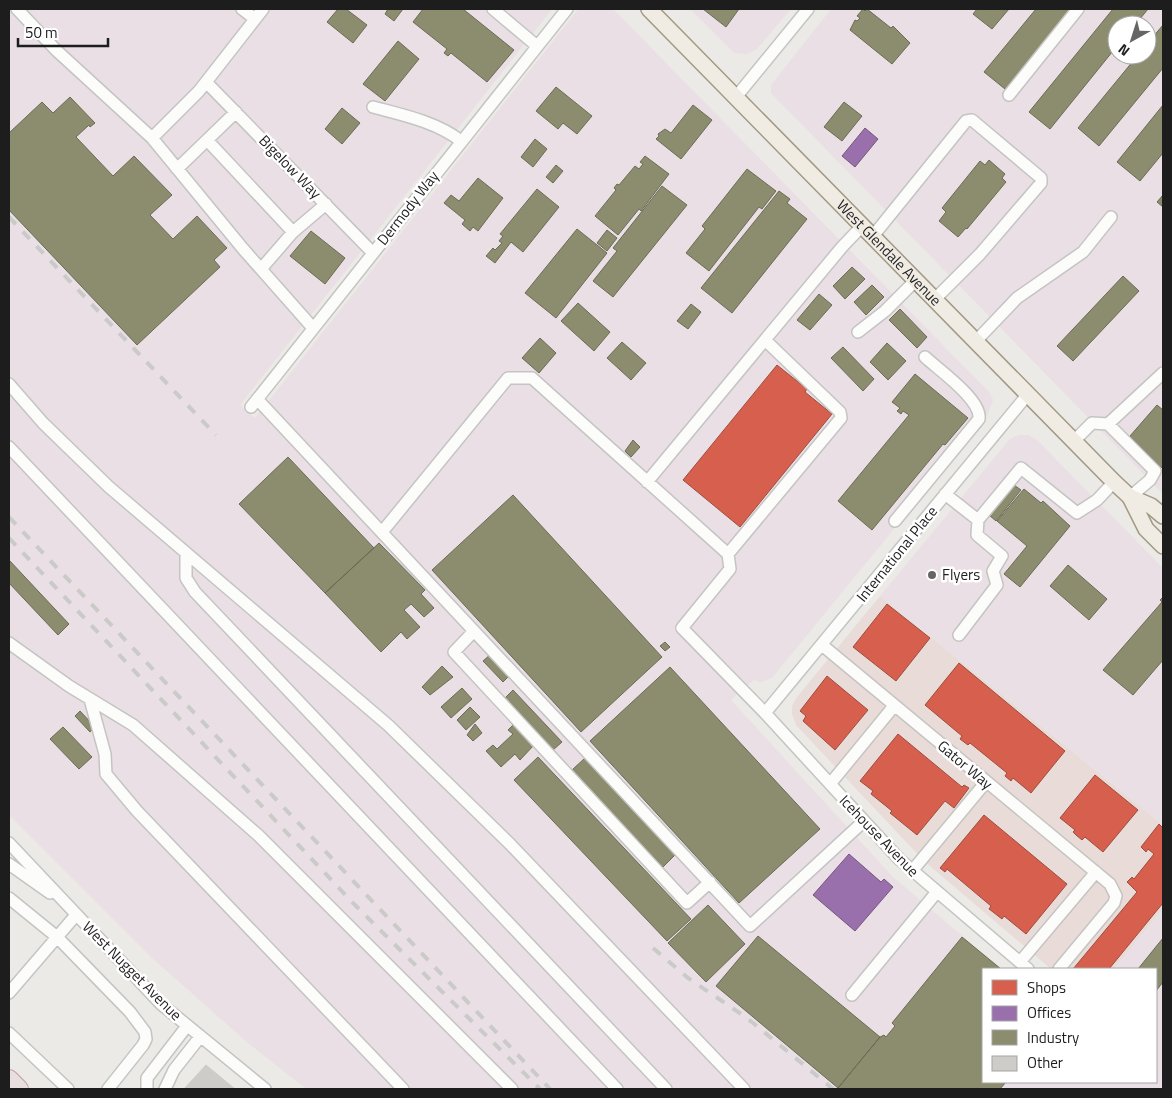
<svg xmlns="http://www.w3.org/2000/svg" width="1172" height="1098" font-family="'Titillium Web',sans-serif">
<style>
.commercial{fill:#e9dcd8}
.industrial{fill:#e9dfe4;fill-rule:evenodd}
.shops{fill:#d6604d;stroke:#9e4c3f}
.offices{fill:#9970ab;stroke:#745780}
.industry{fill:#8c8c6e;stroke:#6b6b56}
.building{fill:#ceccc9;stroke:#cfccc8}
.lines{fill:none;stroke-linecap:round;stroke-linejoin:round}
.minor-casing{stroke:#c4c4c2;stroke-width:14}
.major-casing{stroke:#a19984;stroke-width:18}
.highway-casing{stroke:#bf9fa6;stroke-width:20}
.minor{stroke:#fcfcfb;stroke-width:11}
.major{stroke:#f0ece4;stroke-width:15}
.highway{stroke:#e9dfdf;stroke-width:18}
.rail{stroke:#cacac9;stroke-width:4;stroke-dasharray:10 10;stroke-linecap:butt}
.poi-dot{fill:#656563;stroke:#fff;stroke-width:2}
.labels{text-anchor:middle;stroke-width:5;stroke-linejoin:round;paint-order:stroke}
.street-label{font-size:15px;fill:#1d1d1d;stroke:#fff}
.poi-label{font-size:15px;fill:#1d1d1d;stroke:#fff;text-anchor:start}
</style>
<rect width="100%" height="100%" fill="#eceae6"/>
<path class="commercial" d="M880,596l283,229v84l-49,60h-63l-127,-108 -128,-136 -4,-11v-8l5,-9z"/>
<path class="industrial" d="M9,9h543l-312,396 15,13 321,-406 3,-3h34l377,384 3,7 -5,14 -216,264 -11,4 -7,-2 -23,20 162,177 108,92h-18v113h173v-113h-42l49,-60v180h-857l-58,-46 -95,-84 -144,-144z
M690,9h101l-35,41 -10,4 -12,-1z
M831,9h332v485l-392,-401v-8zM1117,25h30v30h-30z
M1019,435h9l9,5 126,128v257l-283,-229 125,-151 5,-6z"/>
<path class="shops" d="M777,365l30,24 -2,3 27,22 -92,113 -57,-47z
M887,604l43,34 -34,43 -43,-34z
M959,663l106,88 -34,42 -18,-15 -2,3 -6,-5 2,-3 -37,-30 -2,2 -8,-6 2,-3 -37,-31z
M827,676l41,34 -33,40 -32,-29 3,-5 -6,-5z
M898,734l64,53 2,-2 5,3 -15,20 -9,-7 -28,34 -27,-22 2,-2 -21,-17 2,-3 -13,-10z
M1095,775l43,35 -35,42 -18,-15 -3,3 -6,-5 -3,-3 2,-2 -15,-12z
M984,815l83,69 -41,50 -22,-18 -2,3 -9,-7 -4,-3 2,-3 -44,-37 -2,3 -5,-4z
M1159,824l4,4v75l-54,66h-36l64,-77 -10,-10 5,-5 2,2 20,-25 -6,-5 -2,3 -5,-5z"/>
<path class="offices" d="M865,128l13,11 -23,28 -13,-11z
M849,854l32,28 3,-3 9,8 -38,44 -42,-36z"/>
<path class="industry" d="M338,9h8l21,16 -14,18 -26,-21z
M388,9h15l-9,12 -9,-7z
M423,9h40l51,41 -27,32 -36,-29 -3,3 -4,-3 3,-4 -34,-27z
M703,9h36l-13,18z
M863,9l2,2 2,-2 24,19 2,-2 17,17 -18,21 -42,-34 5,-10 2,1 3,-3 -3,-2z
M977,9h32l-17,20 -19,-15z
M1036,9h35l-66,80 -21,-17z
M1113,9h35l-13,16h-18v21l-67,83 -21,-17z
M1163,25v43l-64,78 -21,-18 60,-73h9v-11z
M398,41l21,18 -34,42 -22,-17z
M556,87l36,29 -15,18 -14,-11 -5,6 -22,-18z
M70,97l25,26 -5,4 -1,-2 -13,12 37,39 21,-20 38,39 -22,20 23,24 24,-23 30,32 -13,12 6,7 -83,78 -128,-135v-77l33,-31 11,11z
M844,102l18,14 -20,25 -18,-14z
M693,105l19,15 -31,39 -25,-20 3,-3 -1,-2 7,-5 6,4z
M1163,105v48l-23,28 -23,-19z
M342,108l18,15 -18,21 -17,-15z
M535,139l12,10 -14,18 -12,-10z
M645,156l24,18 -28,37 -2,-2 -21,26 -23,-19 21,-26 -2,-2 3,-4 2,1 16,-19 4,3 4,-5 -3,-2z
M989,160l16,14 -3,4 4,4 -39,47 -1,-1 -8,9 -19,-16 7,-9 -4,-4 38,-47 5,4z
M556,165l7,6 -10,12 -7,-6z
M747,169l29,22 -14,18 -3,-2 -50,64 -23,-18 19,-24 -3,-3z
M478,178l25,20 -25,33 -5,-4 -3,4 -8,-7 3,-4 -21,-17 7,-8 8,6z
M662,186l25,19 -74,92 -20,-16 24,-30 -4,-3z
M537,189l22,18 -36,45 -12,-10 -16,21 -9,-7 7,-8 2,2 7,-7 -3,-2 4,-5 -3,-2z
M779,191l11,8 -3,4 20,16 -75,94 -31,-25z
M1163,195v12l-6,-5z
M577,229l30,24 -51,65 -31,-25z
M607,230l10,8 -10,13 -10,-8z
M311,231l34,27 -20,26 -35,-28z
M852,267l13,12 -20,20 -12,-13z
M1123,276l16,15 -66,70 -16,-15z
M872,285l12,12 -18,18 -12,-13z
M819,294l13,11 -22,25 -13,-10z
M578,303l32,29 -16,19 -33,-30z
M691,304l10,8 -13,17 -11,-8z
M900,309l27,28 -10,11 -28,-28z
M540,338l16,15 -17,20 -17,-15z
M622,342l24,21 -15,17 -24,-22z
M887,343l19,18 -18,19 -18,-18z
M843,347l31,32 -11,12 -32,-33z
M915,374l53,44 -23,27 -2,-1 -71,86 -34,-29 71,-86 -6,-4 -2,3 -4,-3 3,-3 -8,-6z
M1157,405l6,5v59l-33,-33z
M633,440l7,7 -9,10 -6,-6z
M288,457l86,91 -49,45 -86,-89z
M1014,485l7,5 -25,31 -7,-6z
M1024,489l17,14 2,-2 27,25 -50,61 -16,-13 23,-28 -30,-25z
M513,495l149,162 -81,75 -149,-162z
M379,543l46,47 -4,4 13,14 -10,9 -13,-13 -7,6 16,17 -13,12 -6,-7 -20,20 -56,-59z
M9,560l60,64 -11,11 -49,-52z
M1068,565l39,34 -18,21 -39,-34z
M1163,597v63l-30,35 -30,-25 59,-68 -2,-2z
M665,642l5,5 -5,4 -5,-5z
M491,654l19,21 -7,7 -20,-21z
M442,666l11,11 -23,18 -8,-8z
M670,667l150,162 -81,74 -149,-162z
M462,688l10,11 -21,19 -10,-11z
M513,690l49,52 -9,8 -48,-52z
M470,707l10,10 -14,13 -9,-10z
M80,711l15,16 -5,5 -15,-16z
M475,724l7,9 -9,8 -6,-6z
M514,724l20,21 -14,15 -5,-6 -14,13 -15,-16 7,-6 4,4 16,-15 -5,-4z
M63,727l29,30 -13,12 -29,-30z
M538,757l153,162 -24,22 -153,-161z
M585,758l91,96 -13,13 -91,-97z
M708,905l37,39 -39,38 -38,-39z
M758,936l122,101 -42,51 -122,-102z
M962,937l39,32h-18v113h23l-6,7h-160l-2,-1 42,-51 4,-2 2,2 9,-11 -3,-3z
M1163,938v44l-7,9v-22h-18z"/>
<path class="building" d="M206,1065l29,24h-51z"/>
<g class="lines">
<defs>
<path id="minor" d="M17,9l39,41 96,88 92,112 69,78
M242,9l13,10
M493,9l44,37
M206,82l167,171
M1009,95l69,-86
M736,97l72,-88
M373,107c30,8 64,15 88,34
M152,138l47,-47 64,-82
M207,140l86,92 -32,37
M177,169l59,-57
M293,232l33,-28
M873,236l93,-115 6,-1 69,58v5l-61,71 -45,45
M858,332l27,-21 31,-31
M976,341l41,-43 66,-46 28,-35
M9,384l34,39 66,64 279,238 122,119 234,245
M257,399l493,527 114,-105
M251,407l316,-398
M1108,424l55,-51
M1074,441l18,-18 16,1 47,47 -5,9 -20,17
M9,447l608,642
M647,482l195,-235 21,-22
M945,494l33,26 43,-52 56,45 20,-13 17,-18
M895,521l84,-102c3,-19 -40,-49 -54,-62
M382,532l126,-154h24l196,176 2,15 -48,59 83,85 134,146 129,110
M186,554v24l9,14 471,497
M728,554l113,-136 -1,-6 -75,-72
M474,631l-20,21 233,251 23,-21
M959,635l38,-50 -4,-14 9,-15 -25,-21 1,-15
M9,643l60,43 64,39 125,110 254,254
M822,645l288,239 6,12 -2,7 -55,66
M90,699l15,55 1,20 31,37 266,278
M765,713l263,-319
M830,784l64,-78
M9,843l152,161 104,85
M9,864l41,29
M912,871l74,-89
M9,898l48,39 73,75 15,20 1,7 -3,6 -35,44
M1020,962l76,-90
M9,993l67,-78
M852,995l84,-102
M9,1033l59,56
M147,1089v-11l40,-52
M165,1089l9,-19 26,-33"/>
<g id="major">
<path id="s1" d="M649,9l465,473 16,15 21,9 12,10"/>
<path d="M1130,497l16,32 17,17"/>
</g>
<path id="highway" d="M9,1079l10,10"/>
</defs>
<use href="#minor" class="minor-casing"/>
<use href="#major" class="major-casing"/>
<use href="#highway" class="highway-casing"/>
<use href="#minor" class="minor"/>
<use href="#major" class="major"/>
<use href="#highway" class="highway"/>
<path class="rail" d="M9,217l207,218
M9,517l541,572
M9,538l346,367 185,184
M653,948l35,30 59,40 86,71"/>
</g>
<circle class="poi-dot" cx="932" cy="575" r="5"/>
<g class="labels">
<g class="street-label">
<text transform="translate(290 167) rotate(46)" y="5">Bigelow Way</text>
<text transform="translate(408 208) rotate(-52)" y="5">Dermody Way</text>
<text dy="5" stroke="none"><textPath href="#s1" startOffset="342">West Glendale Avenue</textPath></text>
<text transform="translate(897 554) rotate(-51)" y="5">International Place</text>
<text transform="translate(965 765) rotate(40)" y="5">Gator Way</text>
<text transform="translate(879 836) rotate(46)" y="5">Icehouse Avenue</text>
<text transform="translate(132 971) rotate(45)" y="5">West Nugget Avenue</text>
</g>
<g class="poi-label">
<text x="942" y="580">Flyers</text>
</g>
</g>
<rect width="1172" height="1098" fill="none" stroke="#1d1d1d" stroke-width="20"/>
<rect x="982" y="968" width="175" height="115" fill="#ffffff" stroke="#a5a5a5"/>
<rect x="992" y="980" width="25" height="15" fill="#d6604d" stroke="#a5a5a5"/>
<text x="1027" y="993" font-size="15" fill="#1d1d1d">Shops</text>
<rect x="992" y="1006" width="25" height="15" fill="#9970ab" stroke="#a5a5a5"/>
<text x="1027" y="1018" font-size="15" fill="#1d1d1d">Offices</text>
<rect x="992" y="1030" width="25" height="15" fill="#8c8c6e" stroke="#a5a5a5"/>
<text x="1027" y="1043" font-size="15" fill="#1d1d1d">Industry</text>
<rect x="992" y="1056" width="25" height="15" fill="#ceccc9" stroke="#a5a5a5"/>
<text x="1027" y="1068" font-size="15" fill="#1d1d1d">Other</text>
<g transform="translate(1132 40) rotate(219)"><circle r="24" fill="#ffffff" stroke="#a5a5a5"/>
<path d="M0-4L9 19L0 12L-9 19Z" fill="#656563"/>
<text y="-8" font-size="14" font-weight="bold" text-anchor="middle" fill="#1d1d1d">N</text>
</g>
<path d="M18 38v8h90v-8" fill="none" stroke="#1d1d1d" stroke-width="2.5"/>
<text x="25" y="38" font-size="15" fill="#1d1d1d" stroke="#ffffff" stroke-width="4" paint-order="stroke">50 m</text>
</svg>
